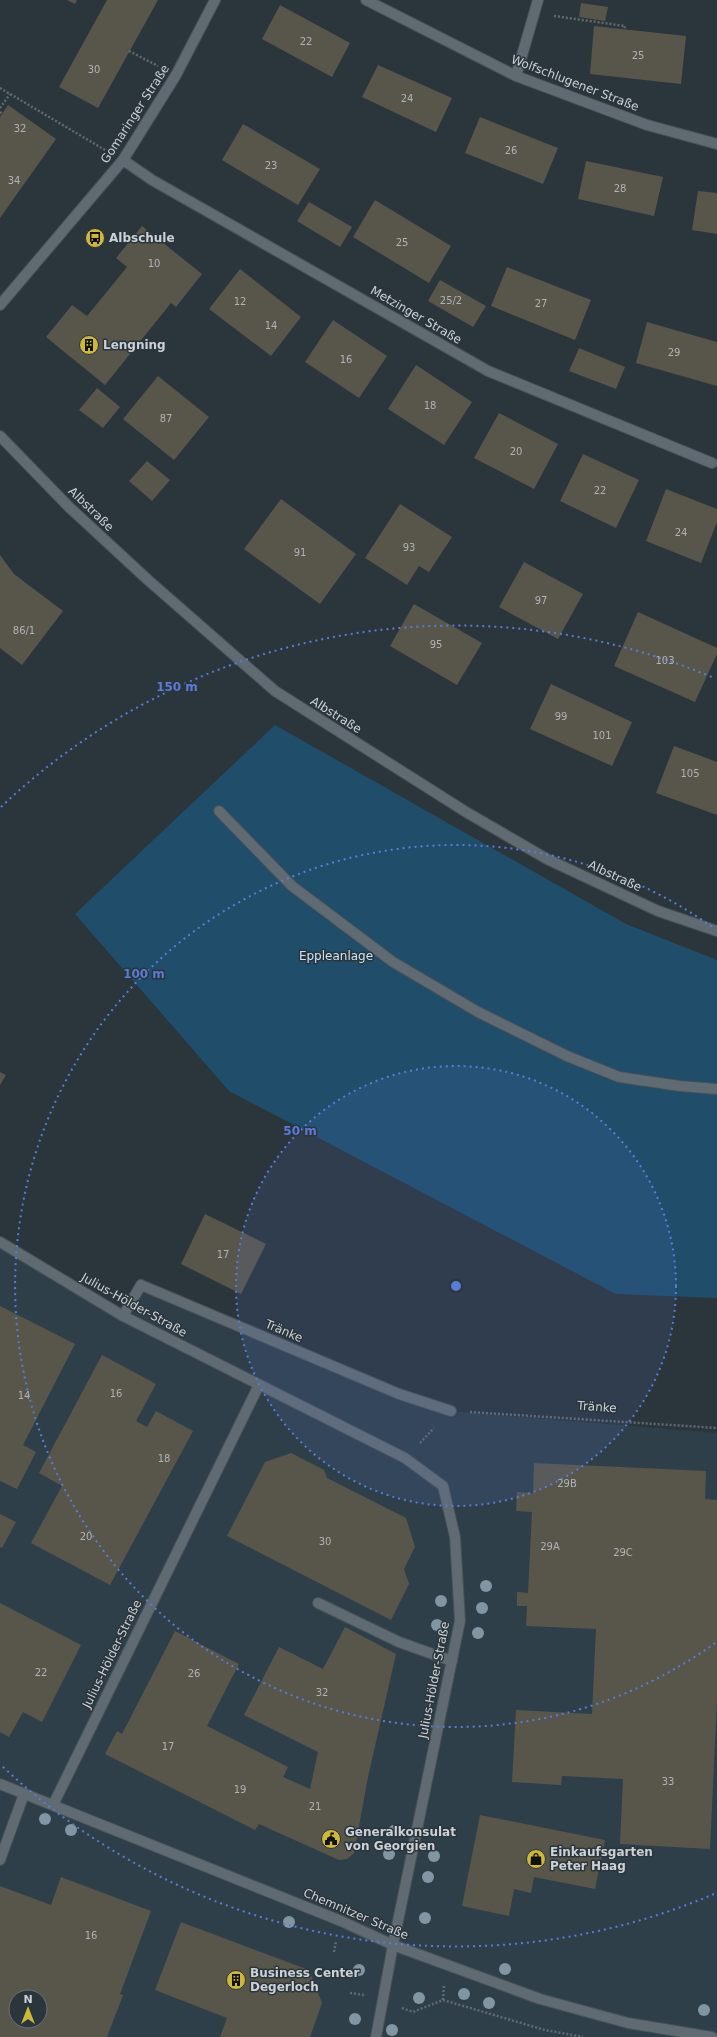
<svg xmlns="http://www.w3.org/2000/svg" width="717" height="2037" font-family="'DejaVu Sans',sans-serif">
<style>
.built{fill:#2f3f4a;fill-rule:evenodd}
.green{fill:#204d6a}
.building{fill:#58564b;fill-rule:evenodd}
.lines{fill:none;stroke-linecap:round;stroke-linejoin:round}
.lane-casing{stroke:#485055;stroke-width:12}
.street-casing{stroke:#485055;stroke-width:12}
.secondary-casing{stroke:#485055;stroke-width:12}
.path{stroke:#626a71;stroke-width:2.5;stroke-dasharray:2 2;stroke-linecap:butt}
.lane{stroke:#5f6a72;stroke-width:10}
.street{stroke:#5f6a72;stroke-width:10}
.secondary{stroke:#5f6a72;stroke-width:10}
.tree{fill:#8295a3}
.ring{fill:none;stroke:#5a7cd8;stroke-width:2;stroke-dasharray:2 4}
.labels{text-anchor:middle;stroke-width:3;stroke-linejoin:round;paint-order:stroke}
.number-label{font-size:10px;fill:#afb3b4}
.street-label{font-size:12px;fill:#ccd2d7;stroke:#2b353c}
.poi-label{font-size:12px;font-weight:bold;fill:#ccd2d7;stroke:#2b353c;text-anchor:start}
.park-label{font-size:12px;fill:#c9e4f8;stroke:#2b353c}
.centre{fill:#5a7cd8;stroke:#2b353c;stroke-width:2}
.ring-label{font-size:12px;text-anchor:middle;font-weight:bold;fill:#5a7cd8;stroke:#2b353c;stroke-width:3;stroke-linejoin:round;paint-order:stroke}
</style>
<rect width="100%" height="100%" fill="#2b353c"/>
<path class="built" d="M0,1242l123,74 18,-31 310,126 266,22v604h-717zM16,1997h24v24h-24z"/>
<path class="green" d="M275,725l351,199 91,36v338l-101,-4 -387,-203 -154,-177z"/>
<path class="building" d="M67,0h10l-2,4z
M107,0h51l-60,108 -39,-21z
M581,3l27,4 -3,14 -26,-4z
M280,5l70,38 -18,34 -70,-38z
M594,26l92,10 -5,48 -91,-10z
M378,65l74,33 -16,34 -74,-35z
M8,105l48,34 -56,79v-101z
M480,117l78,31 -15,36 -78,-31z
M243,124l77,45 -22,36 -76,-45z
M586,161l77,16 -9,39 -76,-17z
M698,191l19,2v41l-25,-4z
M375,200l76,46 -22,37 -76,-46z
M309,202l43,25 -12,20 -43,-26z
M142,226l60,48 -26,33 -5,-4 -66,82 -59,-48 26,-32 15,11 40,-49 -11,-9z
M507,267l84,33 -16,40 -84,-34z
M240,269l61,48 -30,39 -62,-47z
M440,280l46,26 -13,21 -45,-26z
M333,320l54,36 -28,42 -54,-36z
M647,322l70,20v44l-81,-23z
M579,348l46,19 -9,22 -47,-18z
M416,365l56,37 -28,43 -56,-36z
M158,376l51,41 -35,43 -51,-41z
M97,388l23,19 -17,21 -24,-18z
M499,413l59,31 -24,45 -60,-31z
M583,454l56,26 -23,48 -56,-27z
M147,461l23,19 -18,21 -23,-20z
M666,489l51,20v13l-16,41 -55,-22z
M281,499l75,55 -36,50 -76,-55z
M400,504l52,33 -23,35 -10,-6 -12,19 -42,-27z
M0,555l14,19 49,37 -41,54 -22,-17z
M524,562l59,32 -25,45 -59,-32z
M414,604l68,39 -25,42 -67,-39z
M638,612l79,36v6l-22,48 -81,-36z
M551,684l81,38 -20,44 -82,-37z
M674,746l43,16v53l-61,-22z
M0,1072l6,3 -6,10z
M205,1214l61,30 -25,50 -60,-30z
M0,1306l75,38 -52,101 13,7 -19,37 -17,-8z
M102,1355l54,29 -20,37 11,6 9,-16 37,20 -83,154 -79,-42 31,-57 -23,-13z
M291,1453l33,17 3,8 79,40 9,29 -11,22 5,15 -18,36 -164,-84 38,-74z
M534,1463l172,8 -1,28 12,1v200l-7,149 -90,-5 3,-65 -61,-3 -1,9 -49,-3 4,-72 76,4 4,-85 -70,-3 1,-20h-10v-14l11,1 4,-81 -16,-1 1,-19 16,1z
M0,1514l16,8 -14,26 -2,-1z
M0,1603l81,42 -39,77 -19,-10 -14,25 -9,-5z
M345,1627l51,27 -28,123 -14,76 -7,6 -8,1 -80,-36 -4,6 -150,-76 12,-23 5,3 53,-103 64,33 -32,62 81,41 -5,10 27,12 8,-37 -74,-37 35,-68 44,22z
M480,1815l125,25 -10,49 -61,-12 -3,16 -17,-4 -5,27 -47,-10z
M61,1877l90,34 -31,83 3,1 -16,42h-107v-151l51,19zM16,1997h24v24h-24z
M181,1922l128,48 13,33 -12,34h-90l7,-19 -72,-28z"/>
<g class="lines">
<defs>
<path id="lane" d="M219,811l73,75 101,76 85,50 89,44 52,21 61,9 37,3
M123,1316l18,-31 258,109 52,17
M318,1603l81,39 53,19
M0,1860l24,-66"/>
<path id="street" d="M366,0l150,76 131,49 70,19
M516,76l22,-76
M123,160l29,20 336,191 224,92
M0,1242l123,74 282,142 38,28 12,51 5,84 -67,324 -17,92
M0,1784l341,137 52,24 147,54 88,24 84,14
M53,1805l206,-420"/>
<path id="secondary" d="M0,305l123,-145 53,-85 39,-75
M0,436l68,70 80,74 127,111 191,121 81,47 111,52 59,20"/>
</defs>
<use href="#lane" class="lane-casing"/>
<use href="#street" class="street-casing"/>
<use href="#secondary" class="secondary-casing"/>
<path class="path" d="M554,16l71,10 -1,3
M129,51l29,15
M0,88l105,62
M0,108l10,-14
M0,112l2,2
M470,1412l247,16
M420,1443l14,-15
M334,1952l2,-11
M350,1993l14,2
M443,2000l1,-15
M402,2008l11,4 30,-12 102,30 38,7"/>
<use href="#lane" class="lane"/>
<use href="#street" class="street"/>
<use href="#secondary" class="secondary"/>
</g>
<g class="tree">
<circle cx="486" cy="1586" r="6"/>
<circle cx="441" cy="1601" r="6"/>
<circle cx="482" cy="1608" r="6"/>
<circle cx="437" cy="1625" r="6"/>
<circle cx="478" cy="1633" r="6"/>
<circle cx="45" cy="1819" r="6"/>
<circle cx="71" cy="1830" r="6"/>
<circle cx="394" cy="1831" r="6"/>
<circle cx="389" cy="1854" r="6"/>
<circle cx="434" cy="1856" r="6"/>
<circle cx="428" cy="1877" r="6"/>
<circle cx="425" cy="1918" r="6"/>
<circle cx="289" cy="1922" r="6"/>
<circle cx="505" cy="1969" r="6"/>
<circle cx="359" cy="1970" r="6"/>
<circle cx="464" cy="1994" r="6"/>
<circle cx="419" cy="1998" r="6"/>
<circle cx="489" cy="2003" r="6"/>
<circle cx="704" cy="2010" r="6"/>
<circle cx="355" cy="2019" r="6"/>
<circle cx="392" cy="2030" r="6"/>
</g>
<circle cx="456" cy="1286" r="220" fill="#5a7cd8" fill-opacity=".12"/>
<g class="ring">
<circle cx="456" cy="1286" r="220"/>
<path d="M715 1643A441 441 0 1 1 715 929"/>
<path d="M714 1894A661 661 0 0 1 1 1765M1 807A661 661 0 0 1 714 678"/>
</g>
<defs>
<symbol id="bus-disc" viewBox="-11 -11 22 22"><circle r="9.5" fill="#cdb938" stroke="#2b353c"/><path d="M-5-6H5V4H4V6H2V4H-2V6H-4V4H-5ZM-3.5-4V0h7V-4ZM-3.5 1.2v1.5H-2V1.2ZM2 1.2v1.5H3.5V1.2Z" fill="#111"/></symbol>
<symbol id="building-disc" viewBox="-11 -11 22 22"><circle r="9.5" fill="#cdb938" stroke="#2b353c"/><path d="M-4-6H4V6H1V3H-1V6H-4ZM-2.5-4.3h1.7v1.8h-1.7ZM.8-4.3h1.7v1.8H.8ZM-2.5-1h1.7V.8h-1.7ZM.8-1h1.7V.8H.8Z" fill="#111"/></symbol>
<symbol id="civic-disc" viewBox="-11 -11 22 22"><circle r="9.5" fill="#cdb938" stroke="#2b353c"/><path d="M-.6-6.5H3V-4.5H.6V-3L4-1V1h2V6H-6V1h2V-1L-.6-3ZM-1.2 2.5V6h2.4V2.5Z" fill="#111"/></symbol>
<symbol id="shop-disc" viewBox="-11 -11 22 22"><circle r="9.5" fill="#cdb938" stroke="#2b353c"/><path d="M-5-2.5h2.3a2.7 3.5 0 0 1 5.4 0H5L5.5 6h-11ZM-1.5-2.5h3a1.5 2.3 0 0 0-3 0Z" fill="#111"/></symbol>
</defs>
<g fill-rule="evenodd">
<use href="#bus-disc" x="84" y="227" width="22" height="22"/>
<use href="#building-disc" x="78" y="334" width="22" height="22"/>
<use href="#civic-disc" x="320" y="1828" width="22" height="22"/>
<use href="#shop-disc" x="525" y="1848" width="22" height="22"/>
<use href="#building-disc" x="225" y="1969" width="22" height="22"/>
</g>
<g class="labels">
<g class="number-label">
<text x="306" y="45">22</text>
<text x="638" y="59">25</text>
<text x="94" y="73">30</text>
<text x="407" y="102">24</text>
<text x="20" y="132">32</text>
<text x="511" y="154">26</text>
<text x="271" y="169">23</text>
<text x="14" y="184">34</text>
<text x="620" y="192">28</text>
<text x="402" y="246">25</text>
<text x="154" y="267">10</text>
<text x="451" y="304">25/2</text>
<text x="240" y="305">12</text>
<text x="541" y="307">27</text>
<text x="271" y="329">14</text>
<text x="674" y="356">29</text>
<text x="346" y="363">16</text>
<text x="430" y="409">18</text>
<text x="166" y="422">87</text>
<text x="516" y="455">20</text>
<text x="600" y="494">22</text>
<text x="681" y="536">24</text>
<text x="409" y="551">93</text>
<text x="300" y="556">91</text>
<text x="541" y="604">97</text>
<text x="24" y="634">86/1</text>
<text x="436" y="648">95</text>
<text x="665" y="664">103</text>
<text x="561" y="720">99</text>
<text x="602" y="739">101</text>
<text x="690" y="777">105</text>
<text x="223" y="1258">17</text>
<text x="116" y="1397">16</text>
<text x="24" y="1399">14</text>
<text x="164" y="1462">18</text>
<text x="567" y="1487">29B</text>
<text x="86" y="1540">20</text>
<text x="325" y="1545">30</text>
<text x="550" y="1550">29A</text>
<text x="623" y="1556">29C</text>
<text x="41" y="1676">22</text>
<text x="194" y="1677">26</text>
<text x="322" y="1696">32</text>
<text x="168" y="1750">17</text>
<text x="668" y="1785">33</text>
<text x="240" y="1793">19</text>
<text x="315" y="1810">21</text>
<text x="91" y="1939">16</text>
</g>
<g class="street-label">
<text transform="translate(575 83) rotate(21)" y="4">Wolfschlugener Straße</text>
<text transform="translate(135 114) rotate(-57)" y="4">Gomaringer Straße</text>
<text transform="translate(416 315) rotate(30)" y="4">Metzinger Straße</text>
<text transform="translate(91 509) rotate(44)" y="4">Albstraße</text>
<text transform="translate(336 715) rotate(32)" y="4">Albstraße</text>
<text transform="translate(615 876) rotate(25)" y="4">Albstraße</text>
<text transform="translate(134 1305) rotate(29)" y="4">Julius-Hölder-Straße</text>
<text transform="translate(284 1331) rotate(23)" y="4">Tränke</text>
<text transform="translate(597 1407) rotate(4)" y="4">Tränke</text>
<text transform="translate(112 1654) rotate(-64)" y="4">Julius-Hölder-Straße</text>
<text transform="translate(434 1680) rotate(-79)" y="4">Julius-Hölder-Straße</text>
<text transform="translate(356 1914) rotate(23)" y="4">Chemnitzer Straße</text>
</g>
<g class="poi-label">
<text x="109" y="242">Albschule</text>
<text x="103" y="349">Lengning</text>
<text x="345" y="1836">Generalkonsulat<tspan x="345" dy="14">von Georgien</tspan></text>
<text x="550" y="1856">Einkaufsgarten<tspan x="550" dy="14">Peter Haag</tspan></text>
<text x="250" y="1977">Business Center<tspan x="250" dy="14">Degerloch</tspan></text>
</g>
<g class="park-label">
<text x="336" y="960">Eppleanlage</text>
</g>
</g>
<circle cx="456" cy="1286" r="6" class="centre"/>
<g class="ring-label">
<text x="177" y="691">150 m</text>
<text x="144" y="978">100 m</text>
<text x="300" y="1135">50 m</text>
</g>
<g transform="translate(28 2009)"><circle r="19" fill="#2b353c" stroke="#6b747a"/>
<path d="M0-3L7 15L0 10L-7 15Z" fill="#cdb938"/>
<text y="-6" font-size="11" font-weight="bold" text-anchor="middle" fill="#ccd2d7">N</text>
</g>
</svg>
